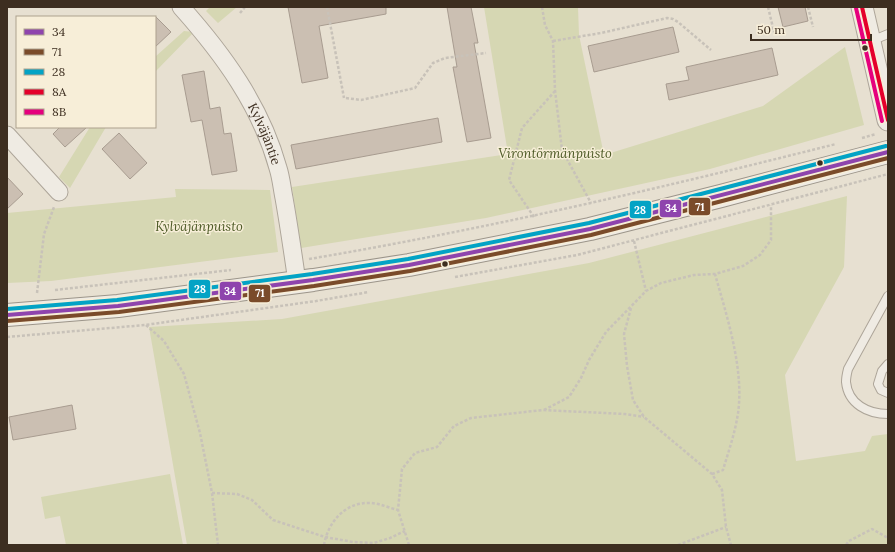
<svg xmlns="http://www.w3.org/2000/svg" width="895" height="552" font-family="Lora,serif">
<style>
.green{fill:#d6d7b3}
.building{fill:#cbbfb2;stroke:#a89c90}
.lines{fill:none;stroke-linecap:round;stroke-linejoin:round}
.service-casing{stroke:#ada599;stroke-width:10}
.minor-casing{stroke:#ada599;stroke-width:19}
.tertiary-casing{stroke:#ada599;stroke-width:23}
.secondary-casing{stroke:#9c958a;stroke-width:24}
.path{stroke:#c8c2b9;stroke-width:2.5;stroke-dasharray:3 2;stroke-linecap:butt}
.service{stroke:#efebe3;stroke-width:8}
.minor{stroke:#efebe3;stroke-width:17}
.tertiary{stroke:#efebe3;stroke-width:21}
.secondary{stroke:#efebe3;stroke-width:22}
.bus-1-casing{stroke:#f7eed8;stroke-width:7}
.bus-2-casing{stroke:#f7eed8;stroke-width:7}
.bus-3-casing{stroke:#f7eed8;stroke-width:7}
.bus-4-casing{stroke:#f7eed8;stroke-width:7}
.bus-5-casing{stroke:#f7eed8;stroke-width:7}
.bus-1{stroke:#8e44ad;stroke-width:4}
.bus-2{stroke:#7a4b2a;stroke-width:4}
.bus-3{stroke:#03a3c5;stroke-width:4}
.bus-4{stroke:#e4002b;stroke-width:4}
.bus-5{stroke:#e5007d;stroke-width:4}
.bus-dot{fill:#3d2e20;stroke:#f7eed8;stroke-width:1.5}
.labels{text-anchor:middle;stroke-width:3;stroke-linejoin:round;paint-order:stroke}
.street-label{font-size:13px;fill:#3d2e20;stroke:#f7eed8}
.park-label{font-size:13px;font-style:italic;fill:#4d5a26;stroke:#f7eed8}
.line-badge{stroke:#f7eed8;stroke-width:1.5}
.badge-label{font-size:11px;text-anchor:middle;font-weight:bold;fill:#fff}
</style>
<rect width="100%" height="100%" fill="#e7e0d1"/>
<path class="green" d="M210,7h27l-19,16 -12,-12z
M484,7h94l1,28 25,120 159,-49 82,-59 19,78 -154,44 -224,49 -185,30 -9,-61 216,-33z
M184,31l10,1 -39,40v-15z
M90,127h16l-36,61 -11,-11z
M175,189l95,1 8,62 -227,29 -44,2v-70l169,-16z
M847,196l-3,71 -59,108 11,86 69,-10 7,-15 16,-2v111h-701l-38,-218 133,-8 307,-56z
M170,474l13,71h-117l-6,-29 -15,3 -4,-22z"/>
<path class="building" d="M288,7h98v7l-67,12 9,52 -26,5z
M447,7h24l7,36h-4l17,95 -24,4 -14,-75h4z
M778,7h27l3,14 -25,6z
M155,16l16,16 -16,15z
M673,27l6,25 -85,20 -6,-26z
M772,48l6,27 -109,25 -3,-16 23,-4 -3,-13z
M204,71l6,38 10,-2 4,27 7,-1 6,38 -25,4 -10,-55 -11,2 -9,-47z
M438,118l4,24 -146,27 -5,-24z
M60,127h27l-22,20 -12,-13z
M119,133l28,30 -17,16 -28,-30z
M7,177l16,17 -16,15z
M72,405l4,24 -63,11 -4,-23z"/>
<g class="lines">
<defs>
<path id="service" d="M871,41l17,-7
M888,296l-40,73c-1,4 -2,9 -2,13 2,22 22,32 42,32
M888,364l-6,7 -4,13 3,6 7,3"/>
<g id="minor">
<path id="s1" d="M181,7c42,47 80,99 97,161 3,9 4,20 6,30 5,28 9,56 13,84"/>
<path d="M7,135l52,57"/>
</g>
<path id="tertiary" d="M862,7l26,113"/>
<path id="secondary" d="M7,315l111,-9 195,-26 96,-15 181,-36 131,-33 167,-44"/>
</defs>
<use href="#service" class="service-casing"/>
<use href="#minor" class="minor-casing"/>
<use href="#tertiary" class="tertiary-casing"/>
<use href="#secondary" class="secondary-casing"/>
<path class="path" d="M327,7l17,91
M542,7l3,18 8,16 2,49 7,60 29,53
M768,7l7,29
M808,7l5,20
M240,13l5,-6
M553,41l48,-8 66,-15 6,1 5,3 33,28
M346,98l15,2 54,-12 18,-25 12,-5 41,-5
M862,138l14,-4
M534,217l-25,-37 13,-52 33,-37
M634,241l12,50
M309,259c178,-30 352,-71 527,-115
M455,277l122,-22 311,-81
M55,290l176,-20
M37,293l7,-59 10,-27
M631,308l-7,26 3,32 6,34 11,17 68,57 10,16 4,37 5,18
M146,325l18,16 20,33 16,59 12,60 6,52
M7,337l138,-12 171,-24 53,-9
M544,410l25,-13 12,-19 8,-18 17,-28 40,-41 15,-8 33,-8 21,-1 28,-8 17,-11 11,-15v-35
M712,474l11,-4c5,-17 11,-34 14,-51 9,-45 -10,-102 -22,-145
M212,493l25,1 15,6 21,20 52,17 28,5 21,1 16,-5 15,-7
M324,545c4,-23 21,-43 46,-42 9,0 19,5 28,7
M409,545l-11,-35 4,-41 13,-16 22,-6 17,-21 17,-8 72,-8 82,4 19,3
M678,545l48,-18
M846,545l3,-4 23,-12 16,9"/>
<use href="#service" class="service"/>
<use href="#minor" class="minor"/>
<use href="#tertiary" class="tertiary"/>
<use href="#secondary" class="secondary"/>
<defs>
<path id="bus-1" d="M7,315l111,-9 195,-26 96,-15 181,-36 298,-77"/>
<path id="bus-2" d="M7,321l112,-9 195,-26 96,-15 181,-36 297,-77"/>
<path id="bus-3" d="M7,309l110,-9 195,-26 96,-15 181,-36 297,-77"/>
<path id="bus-4" d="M862,7l26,113"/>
<path id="bus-5" d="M856,8l26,113"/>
</defs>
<use href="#bus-1" class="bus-1-casing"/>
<use href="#bus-2" class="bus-2-casing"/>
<use href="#bus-3" class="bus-3-casing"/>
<use href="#bus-4" class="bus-4-casing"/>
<use href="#bus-5" class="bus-5-casing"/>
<use href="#bus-1" class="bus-1"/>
<use href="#bus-2" class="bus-2"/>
<use href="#bus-3" class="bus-3"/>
<use href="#bus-4" class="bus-4"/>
<use href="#bus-5" class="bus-5"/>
</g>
<g class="bus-dot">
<circle cx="865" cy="48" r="3.5"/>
<circle cx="820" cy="163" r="3.5"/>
<circle cx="445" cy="264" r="3.5"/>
</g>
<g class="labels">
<g class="street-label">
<text dy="5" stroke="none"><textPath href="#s1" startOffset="153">Kylväjäntie</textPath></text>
</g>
<g class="park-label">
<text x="555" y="158">Virontörmänpuisto</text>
<text x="199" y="231">Kylväjänpuisto</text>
</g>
</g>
<g class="line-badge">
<rect x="688" y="197" width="23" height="19" rx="4" fill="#7a4b2a"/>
<rect x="659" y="199" width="23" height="19" rx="4" fill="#8e44ad"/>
<rect x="629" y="200" width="23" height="19" rx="4" fill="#03a3c5"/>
<rect x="188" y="279" width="23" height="20" rx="4" fill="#03a3c5"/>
<rect x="219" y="281" width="23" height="20" rx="4" fill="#8e44ad"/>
<rect x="248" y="284" width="23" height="19" rx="4" fill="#7a4b2a"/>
</g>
<g class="badge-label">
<text x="700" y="211">71</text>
<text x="671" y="212">34</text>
<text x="640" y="214">28</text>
<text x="200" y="293">28</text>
<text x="230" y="295">34</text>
<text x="260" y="297">71</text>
</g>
<rect width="895" height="552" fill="none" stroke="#3d2e20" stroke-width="16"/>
<rect x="16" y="16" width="140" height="112" fill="#f7eed8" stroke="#ada18e"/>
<rect x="24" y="29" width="20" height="6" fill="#8e44ad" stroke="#ada18e"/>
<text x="52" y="36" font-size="12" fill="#3d2e20">34</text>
<rect x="24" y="49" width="20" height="6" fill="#7a4b2a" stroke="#ada18e"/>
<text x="52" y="56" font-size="12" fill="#3d2e20">71</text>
<rect x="24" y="69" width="20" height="6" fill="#03a3c5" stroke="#ada18e"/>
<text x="52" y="76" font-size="12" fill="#3d2e20">28</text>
<rect x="24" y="89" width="20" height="6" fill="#e4002b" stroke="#ada18e"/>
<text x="52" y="96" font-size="12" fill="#3d2e20">8A</text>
<rect x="24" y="109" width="20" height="6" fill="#e5007d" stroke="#ada18e"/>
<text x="52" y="116" font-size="12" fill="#3d2e20">8B</text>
<path d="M751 34v6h120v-6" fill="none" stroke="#3d2e20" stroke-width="2"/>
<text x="757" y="34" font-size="12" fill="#3d2e20" stroke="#f7eed8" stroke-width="3" paint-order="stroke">50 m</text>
</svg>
